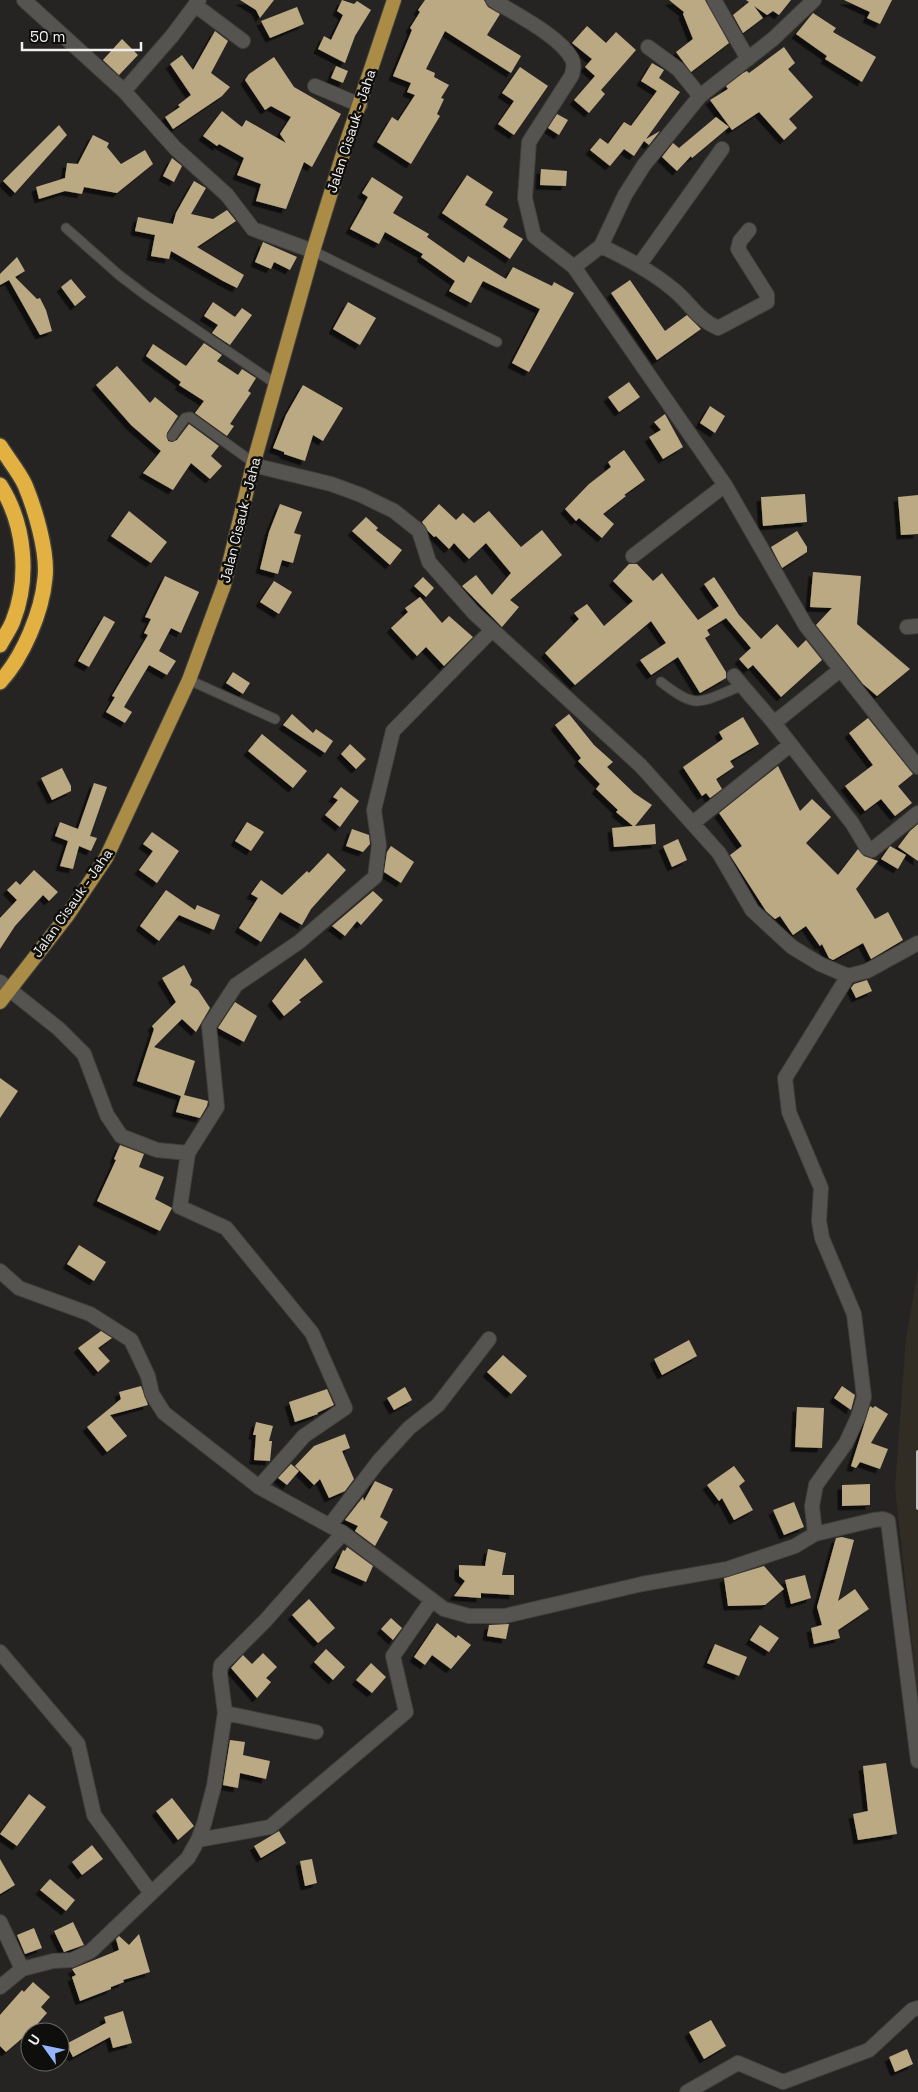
<svg xmlns="http://www.w3.org/2000/svg" width="918" height="2092" font-family="'Space Grotesk',sans-serif">
<style>
.built{fill:#312d25}
.building{fill:#bba984;filter:url(#shadow)}
.lines{fill:none;stroke-linecap:round;stroke-linejoin:round}
.service-casing{stroke:#41403d;stroke-width:11}
.minor-casing{stroke:#41403d;stroke-width:16}
.primary-casing{stroke:#41403d;stroke-width:16}
.motorway-casing{stroke:#41403d;stroke-width:18}
.service{stroke:#565451;stroke-width:9}
.minor{stroke:#565451;stroke-width:14}
.primary{stroke:#aa8c47;stroke-width:14}
.motorway{stroke:#e2b141;stroke-width:15}
.rail{stroke:#c5c4c2;stroke-width:4}
.labels{text-anchor:middle;stroke-width:5;stroke-linejoin:round;paint-order:stroke}
.street-label{font-size:14px;fill:#f1f0ee;stroke:#0e0e0c}
</style>
<defs>
<filter id="shadow"><feDropShadow dx="-4.5" dy="4.5" stdDeviation="0" flood-color="#0009"/></filter>
</defs>
<rect width="100%" height="100%" fill="#262422"/>
<path class="built" d="M918,1269v427l-23,-209 11,-148z"/>
<path class="building" d="M240,0h34l-14,18 -4,-8z
M342,0l12,4 3,-3 14,9 -16,26 -10,27 -27,-14 6,-13 7,4 12,-25 -6,-4z
M425,0h59l4,7 12,7 -13,21 34,21 -10,17 -66,-42 -19,38 9,4 -1,4 15,8 -8,13 3,1 -7,15 3,2 -29,48 -34,-22 15,-25 6,4 17,-26 -8,-3 4,-9 -18,-7 19,-46 -2,-2 10,-16 -2,-2z
M669,0h36l24,43 -38,29 -15,-20 17,-13 -10,-25 1,-2z
M746,0h45l-12,15 -6,-4 -6,4 -13,-9 9,12 -20,15 -10,-18 16,-13z
M844,0h48l-12,24 -13,-6 3,-6z
M297,7l7,17 -34,14 -9,-17z
M813,13l23,15 -3,4 43,25 -14,25 -37,-23 2,-3 -31,-22z
M587,26l19,17 10,-11 20,18 -35,40 4,4 -16,19 -15,-13 21,-24 -10,-9 7,-8 -20,-16z
M215,31l13,10 -17,32 19,14 -8,9 -49,33 -8,-12 15,-10 -2,-2 13,-10 -21,-31 12,-9 11,15z
M122,39l16,16 -19,20 -16,-15z
M784,47l11,16 -7,6 25,28 -24,22 8,9 -13,12 -25,-28 -27,18 -22,-30 18,-11 -2,-3 17,-13 4,-2 2,2z
M274,57l20,30 47,27 -29,53 -8,-5 -18,47 -30,-8 5,-17 -24,-9 7,-17 -25,-14 -2,2 -14,-10 19,-25 20,16 4,-7 40,23 -6,-9 11,-17 -20,-11 -6,4 -20,-30 4,-6z
M652,63l12,7 -5,8 21,14 -34,47 14,-8 -11,14 -5,-4 -10,15 -10,-7 -14,17 -20,-16 10,-12 8,6 16,-22 7,4 26,-35 -16,-10z
M336,66l12,5 -5,12 -12,-5z
M520,67l28,19 -34,49 -16,-11 16,-23 -12,-8z
M557,114l11,6 -9,15 -11,-7z
M716,117l13,10 -37,31 -1,-2 -14,15 -15,-14 11,-14 6,5z
M59,125l8,10 -52,58 -12,-12z
M93,135l16,8 -2,4 14,17 24,-14 8,14 -36,29 -33,-6 -2,7 -17,-3 -26,8 -3,-12 29,-9 2,-15 11,1z
M172,158l10,8 -8,16 -11,-6z
M541,169l26,2 -1,15 -26,-1z
M467,175l26,17 -8,13 23,14 -5,8 20,12 -13,20 -68,-46z
M372,177l31,20 -10,16 36,21 -2,3 37,26 4,-7 38,23 7,-12 39,19 2,-4 20,11 -45,79 -17,-9 28,-54 -57,-28 -12,22 -22,-12 6,-10 -34,-24 2,-3 -38,-22 -6,12 -29,-15 18,-32 -6,-4z
M194,181l12,7 -15,26 22,5 14,-9 9,11 -39,26 47,28 -7,13 -14,-7 -52,-30 -2,8 -18,-3 4,-21 -20,-4 3,-14 35,7 3,-11z
M263,242l34,15 -7,13 -16,-8 -3,7 -16,-7z
M17,257l8,14 -10,6 22,22 3,-1 6,12 6,21 -12,4 -31,-55 -9,5v-11z
M71,279l15,18 -11,9 -14,-19z
M630,280l35,51 22,-16 14,14 -44,31 -46,-67z
M213,302l22,15 7,-9 10,7 -22,30 -18,-12 6,-8 -14,-9z
M348,302l28,16 -16,27 -27,-16z
M204,343l18,12 -5,6 21,14 4,-6 14,9 -8,13 3,2 -21,31 4,2 -7,10 -32,-23 9,-12 -25,-16 2,-3 -35,-26 7,-12 33,22z
M117,366l33,37 5,-6 23,19 -11,17 1,8 4,1 5,-2 12,-16 30,22 -8,10 11,10 -12,13 -19,-16 -18,27 -30,-17 18,-22 -30,-26 -35,-40z
M629,382l11,15 -21,15 -11,-15z
M303,385l40,23 -20,33 -10,-6 -8,26 -21,-7v-2l-11,-4 13,-33z
M710,406l15,10 -10,17 -15,-10z
M665,414l18,33 -20,12 -14,-22 12,-7 -7,-8z
M624,450l21,30 -21,15 2,1 -23,18 11,10 -12,14 -23,-20 -3,3 -11,-12 24,-25 22,-17 -3,-5z
M805,494l2,28 -44,4 -2,-29z
M918,495v39l-17,1 -3,-38z
M280,504l22,8 -8,21 7,2 -8,28 -11,-3 -4,14 -18,-5 9,-37z
M439,504l17,16 7,-7 11,10 15,-12 32,36 21,-17 20,25 -52,45 9,7 -17,20 -40,-41 14,-11 16,20 19,-22 -25,-30 -17,16 -15,-16 -5,6 -13,-13 -2,1 -6,-6 -6,-9z
M129,511l38,31 -16,21 -40,-27z
M366,517l12,11 -2,2 26,20 -12,15 -38,-34z
M797,531l10,16v5l-25,16 -11,-21z
M629,564h8l16,17 9,-8 36,47 21,-14 -15,-22 10,-7 25,38 22,24 16,-15 21,24 8,-8 16,20 -41,37 -28,-32 -5,4 -9,-10 12,-11 -25,-30 -19,12 3,5 -5,3 21,34v6l-26,15 -22,-36 -27,18 -11,-15 26,-17 -15,-22 -76,64 -30,-32 34,-34 -5,-6 13,-9 17,22 29,-25 -20,-20z
M813,572l48,4 -4,48 53,45 -33,27 -14,-12 -47,-59 16,-17 -22,-1z
M165,576l34,16 -18,41 -10,-5 -12,23 17,10 -9,14 -18,-10 -25,42 8,5 -7,11 -19,-11 9,-15 -3,-1 36,-61 -4,-2 7,-14 -6,-2z
M423,577l11,11 -8,9 -12,-11z
M274,581l18,11 -13,22 -19,-12z
M420,597l22,26 7,-7 24,21 -29,29 -18,-19 -9,9 -26,-28 17,-16 -3,-4z
M104,616l11,6 -26,45 -11,-6z
M233,672l17,11 -7,11 -17,-11z
M292,714l21,19 3,-4 17,12 -8,12 -42,-28z
M569,714l25,31 19,17 -6,5 27,26 18,12 -17,21 20,-2 1,20 -42,3 -2,-19 21,-2 -17,-14 2,-2 -22,-21 4,-5 -22,-23 3,-3 -26,-33z
M743,717l16,27 -29,17 4,6 -18,12 6,10 -12,9 -4,-5 -4,3 -19,-29 40,-28 -4,-7z
M868,718l45,56 -15,12 14,17 -17,13 -14,-17 -16,12 -20,-25 28,-21 -24,-32z
M262,734l45,37 -14,17 -45,-37z
M350,744l16,15 -10,10 -15,-15z
M778,766l22,45 12,-12 19,18 -25,26 32,32 20,-26 6,7 14,5 -22,28 19,30 13,-7 15,28 -32,19 -8,-16 -30,17 -4,-2 -7,-14 -2,2 -14,-20 -13,9 -13,-19 -5,3 -9,-8 -36,-56 12,-9 -23,-33z
M62,768l9,18v5l-19,9 -11,-22z
M94,783l13,4 -17,49 7,2 -6,13 -12,-5 -6,23 -13,-3 8,-25 -13,-5 5,-14 18,7z
M341,787l18,14 -19,26 -15,-12 13,-15 -5,-3z
M247,822l17,10 -13,19 -16,-10z
M918,824v37l-20,-14 12,-16z
M352,829l17,6 1,9 -7,8 -17,-6z
M152,832l27,19 -22,32 -18,-13 14,-19 -10,-7z
M678,839l9,21 -15,7 -9,-21z
M391,846l23,16 -13,21 -17,-11 3,-20z
M890,846l16,9 -8,14 -17,-10z
M328,853l18,17 -35,39 -9,16 -22,-13 -19,30 -22,-14 19,-30 -7,-4 10,-14 21,15 25,-24 2,2z
M34,870l24,22 -9,9 -6,-6 -28,31 -15,23v-31l17,-18 -10,-10 9,-9 4,4z
M166,890l29,20 2,-5 23,10 -6,15 -35,-15 -20,26 -19,-15z
M373,891l10,9 -22,25 -4,-4 -12,15 -13,-10z
M305,958l18,24 -24,18 2,2 -17,14 -12,-15z
M184,965l8,15 -2,5 8,5 12,18 -14,24 -14,-13 -28,28 41,14 -11,34 24,6 -1,5 -7,12 -24,-6 5,-16 -44,-15 17,-52 -2,-3 24,-24 -14,-24z
M867,980l5,11 -16,7 -5,-10 3,-4z
M235,1002l22,14 -13,26 -26,-14z
M0,1078l18,13 -18,27z
M120,1145l24,9 -5,13 25,10 -9,22 17,9 -12,23 -63,-30 19,-41 -2,-1z
M79,1245l27,17 -12,19 -27,-17z
M101,1331l11,7 -14,10 12,13 -12,11 -20,-24z
M689,1340l8,16 -35,19 -8,-16z
M503,1355l24,21 -16,18 -24,-22z
M141,1386l7,19 -38,10 17,21 -20,16 -20,-25 34,-28 -2,-7z
M842,1386l13,9 -4,15 -17,-12z
M405,1387l7,13 -18,10 -7,-12z
M327,1389l7,16 -17,8 1,1 -23,8 -6,-20z
M870,1406l3,2 2,-2 13,8 -17,29 17,6 -8,20 -20,-7 -4,6 -5,-2z
M797,1407l27,1 -2,40 -27,-1z
M256,1422l17,4 -4,15h3l-2,20 -16,-1 2,-25h-3z
M345,1434l5,14 -8,3 12,28 -9,12 -16,7 -9,-19 -6,6 -19,-19 19,-20z
M291,1464l8,7 -12,14 -9,-7z
M734,1466l11,15 -6,5 14,24 -19,10 -12,-22 -3,3 -12,-16z
M375,1481l18,8 -13,28 8,5 -13,24 -20,-15 3,-5 -13,-6 18,-23 1,4z
M870,1484v21l-28,1v-21z
M794,1502l10,25 -20,8 -11,-25z
M842,1537l12,3 -16,61 17,-12 14,20 -31,21 2,8 -26,6 -3,-16 11,-3 -5,-18 19,-69z
M347,1547l26,19 -7,16 -31,-14 8,-18 2,1z
M488,1549l18,4 -4,22h12v20l-33,-2v5l-27,-2 11,-15 -6,-5v-11l26,1z
M764,1566l20,23 -19,16 -37,1 -4,-28z
M805,1575l6,23 -20,6 -6,-24z
M309,1599l26,29 -17,15 -26,-28z
M391,1618l11,10 -9,12 -12,-11z
M437,1623l19,15 2,-3 13,10 -20,24 -19,-14 -7,10 -11,-8z
M509,1624l-3,15 -19,-3 2,-11z
M760,1625l19,13 -10,14 -19,-12z
M715,1644l32,13 -8,19 -32,-13z
M326,1649l19,18 -12,13 -19,-18z
M263,1653l14,14 -11,11 5,4 -14,16 -26,-30 12,-13 9,9z
M371,1663l15,14 -14,16 -16,-13z
M230,1740l15,2 -2,13 27,6 -4,18 -26,-6 -2,15 -15,-3z
M886,1763l11,71 -39,6 -5,-26 15,-3 -5,-45z
M29,1794l17,13 -29,39 -17,-12z
M172,1798l22,28 -16,14 -22,-29z
M279,1831l7,12 -25,15 -7,-12z
M92,1845l11,14 -21,16 -10,-13z
M0,1859l15,26 -15,9z
M312,1859l5,24 -12,3 -5,-25z
M50,1879l25,21 -9,11 -26,-21z
M73,1922l11,23 -20,7 -10,-21z
M34,1928l8,20 -17,6 -8,-19z
M139,1934l11,38 -27,8 1,2 -13,5v2l-31,12 -8,-24 4,-2 -4,-6 47,-19 -3,-11 3,-3 10,9z
M33,1982l17,15 -9,10 6,6 -14,16 -27,23 -6,-6v-31l22,-25 2,2z
M123,2011l9,32 -19,5 -3,-11 -37,20 -7,-13 40,-21 -2,-6z
M711,2020l15,26 -22,13 -15,-27z
M907,2049l6,15 -18,8 -6,-15z"/>
<g class="lines">
<defs>
<path id="service" d="M66,228l53,47 29,22 128,87
M313,251l184,91
M172,436l13,-18 5,-1 64,46
M189,680l86,39
M661,682c37,29 38,20 80,4"/>
<path id="minor" d="M24,0l100,91 51,57 52,47 26,34 60,22
M493,0c22,14 67,36 79,59 3,6 1,11 0,16l-43,67 -4,56 9,38 40,31 151,218 81,141 112,141
M714,0l34,59
M195,5l48,36
M648,47l30,22 22,27
M315,86l45,19
M124,91l48,-55 27,-36
M601,246c27,13 50,25 73,44 17,14 23,29 44,38l49,-26v-7l-29,-46 2,-8 9,-11
M640,264l82,-115
M574,267l27,-21 24,-51 19,-30 56,-69 73,-57 41,-39
M253,465l78,19 30,11 33,16 25,20 10,31 45,51 167,153 78,87 33,57 40,37 28,17 28,12 19,-5 51,-28
M633,556l92,-71
M907,627l11,-1
M734,676l40,47 78,100 15,25 5,2 46,-37
M774,723l66,-53
M693,823l97,-78
M0,982l59,47 25,25 23,61 14,21 36,14 31,3
M0,1271l19,17 71,26 41,26 17,36 4,18 12,19 95,74 84,46 101,76 25,7h36l137,-32 85,-15 68,-23 20,-12 -3,-28 4,-21 30,-42 12,-26 6,-20 -10,-83 -32,-76 -3,-17 2,-33 -32,-76 -4,-34 63,-102
M259,1487l45,-51 41,-28 -33,-75 -86,-105 -46,-21 8,-54 29,-46 -8,-81 27,-41 63,-43 76,-65 4,-32 -5,-35 19,-79 99,-101
M330,1525l48,-63 31,-34 29,-23 51,-66
M815,1534l59,-14 9,-1 5,2 30,240
M0,1652l78,92 16,71 57,78
M225,1713l91,19
M198,1840l72,-13 136,-115 -13,-56 39,-56
M0,1922l22,47
M0,1987l22,-18 31,-8 19,-1 19,-9 97,-93 10,-18 6,-16 10,-38 11,-73 -5,-39 1,-9 44,-44 78,-88
M687,2092l51,-29 45,19 86,-32 43,-40 6,-2"/>
<path id="primary" d="M0,1002l67,-86 39,-58 83,-178 35,-95 29,-120 60,-214 33,-107 48,-144"/>
<path id="motorway" d="M0,446c8,13 19,26 25,39 10,24 23,67 20,93 -3,34 -22,79 -45,104
M0,485c25,39 30,93 13,136 -3,8 -9,16 -13,24"/>
</defs>
<use href="#service" class="service-casing"/>
<use href="#minor" class="minor-casing"/>
<use href="#primary" class="primary-casing"/>
<use href="#motorway" class="motorway-casing"/>
<use href="#service" class="service"/>
<use href="#minor" class="minor"/>
<use href="#primary" class="primary"/>
<use href="#motorway" class="motorway"/>
<path class="rail" d="M918,1452v56"/>
</g>
<g class="labels">
<g class="street-label">
<text transform="translate(351 131) rotate(-72)" y="5">Jalan Cisauk - Jaha</text>
<text transform="translate(240 520) rotate(-76)" y="5">Jalan Cisauk - Jaha</text>
<text transform="translate(72 903) rotate(-55)" y="5">Jalan Cisauk - Jaha</text>
</g>
</g>
<g transform="translate(45 2047) rotate(303)"><circle r="24" fill="#0e0e0c" stroke="#696866"/>
<path d="M0-4L9 19L0 12L-9 19Z" fill="#95b6fd"/>
<text y="-8" font-size="14" font-weight="bold" text-anchor="middle" fill="#f1f0ee">U</text>
</g>
<path d="M22 42v8h119v-8" fill="none" stroke="#f1f0ee" stroke-width="2.5"/>
<text x="30" y="42" font-size="15" fill="#f1f0ee" stroke="#0e0e0c" stroke-width="4" paint-order="stroke">50 m</text>
</svg>
